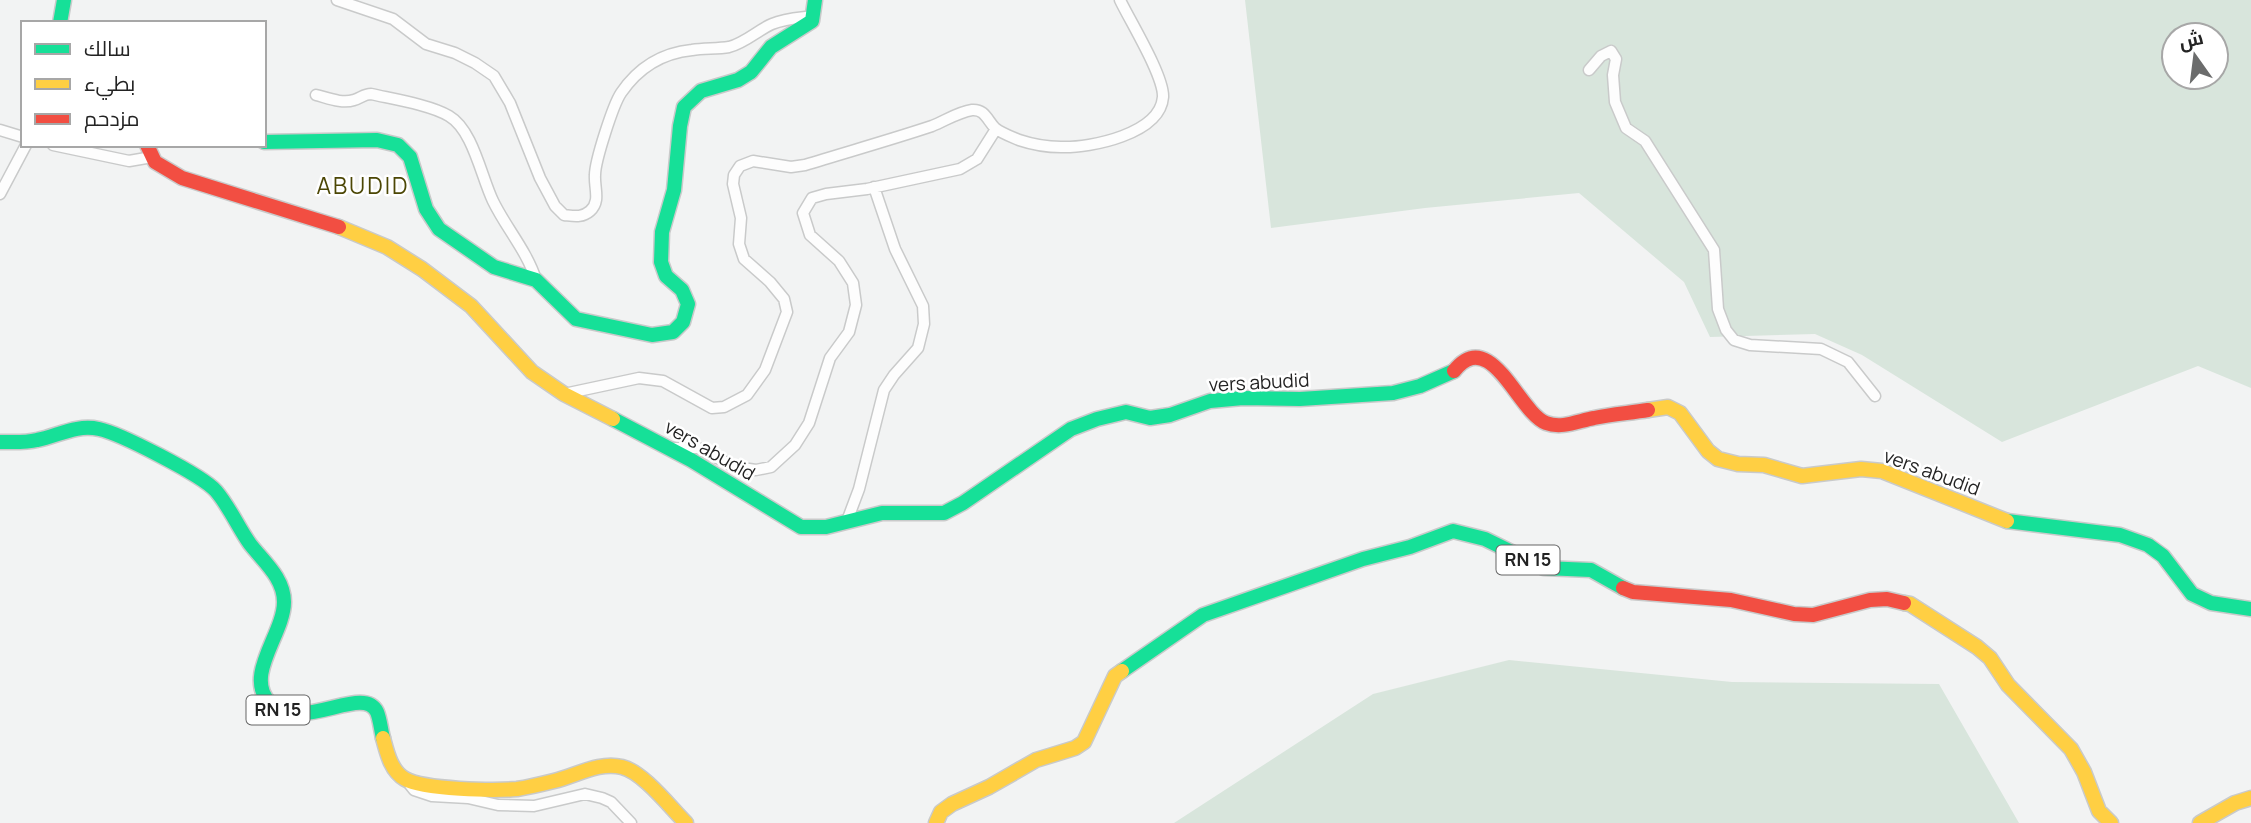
<svg xmlns="http://www.w3.org/2000/svg" width="2251" height="823" font-family="Manrope,Cairo,sans-serif">
<style>
.green{fill:#d8e5dc;fill-rule:evenodd}
.lines{fill:none;stroke-linecap:round;stroke-linejoin:round}
.street-casing{stroke:#c9caca;stroke-width:13}
.fast-casing{stroke:#c9caca;stroke-width:17}
.slow-casing{stroke:#c9caca;stroke-width:17}
.jam-casing{stroke:#c9caca;stroke-width:17}
.street{stroke:#fdfdfd;stroke-width:10}
.fast{stroke:#16e098;stroke-width:14}
.slow{stroke:#ffcf43;stroke-width:14}
.jam{stroke:#f24e42;stroke-width:14}
.labels{text-anchor:middle;stroke-width:5;stroke-linejoin:round;paint-order:stroke}
.shield{fill:#fff;stroke:#656565;stroke-width:2}
.shield-label{font-size:18px;font-weight:bold;fill:#232323}
.street-label{font-size:19px;fill:#232323;stroke:#fff}
.quarter-label{font-size:23px;letter-spacing:2px;fill:#4c4705;stroke:#fff}
</style>
<rect width="100%" height="100%" fill="#f2f3f3"/>
<path class="green" d="M1245,0h1006v388l-53,-22 -196,76 -140,-87 -47,-21 -105,3 -26,-55 -105,-89 -154,15 -154,20zM2174,35h42v42h-42z
M1509,660l223,22 207,2 80,139h-845l199,-129z"/>
<g class="lines">
<defs>
<path id="street" d="M337,0l56,19 33,25 29,9 20,10 19,13 16,27 30,75 15,28 9,9c10,1 18,3 26,-4 11,-10 4,-23 5,-36 0,-14 18,-70 26,-82 17,-25 41,-40 71,-43 12,-2 25,-1 37,-3 16,-4 29,-17 43,-23 14,-6 28,-6 42,-8
M1589,70l12,-14 10,-5 5,8 -3,16 2,27 11,26 19,13 69,109 4,59 8,21 8,10 16,5 71,4 27,13 27,34
M316,95c12,3 26,9 38,5 7,-2 10,-6 17,-6 22,5 60,11 78,22 24,14 32,60 44,85 13,27 34,50 43,79
M0,130l23,7
M53,145l76,16 23,-4
M0,194l26,-49
M564,394l75,-16 24,3 49,27 12,-1 23,-12 18,-25 22,-58 -3,-13 -14,-17 -26,-23 -5,-15 2,-26 -8,-34 1,-9 6,-9 13,-5 38,6 14,-2c42,-13 85,-25 127,-39 13,-5 26,-14 40,-16 13,-1 15,10 23,18 6,5 17,9 24,12 12,4 30,7 42,7 30,1 99,-13 102,-50 1,-21 -33,-76 -43,-97
M670,448h28l37,19 21,3 15,-3 24,-22 14,-22 21,-65 19,-26 7,-27 -3,-22 -14,-22 -29,-26 -7,-22 9,-15 14,-4 41,-5 93,-20 17,-10 19,-30
M847,521l12,-32 25,-99 10,-15 24,-27 6,-24 -1,-18 -28,-57 -21,-62
M410,785l4,5 18,6 36,2 30,7 36,1 51,-12 17,4 9,4 20,21"/>
<path id="fast" d="M60,23l4,-23
M264,142l113,-2 21,5 12,12 16,52 13,20 55,38 42,13 40,39 76,16 21,-3 10,-10 5,-18 -6,-14 -16,-14 -5,-14 1,-30 12,-42 6,-64 4,-19 17,-16 37,-11 13,-8 20,-25 41,-26 3,-21
M613,419l78,41 110,67h25l56,-14h62l19,-10 108,-74 26,-10 29,-7 24,6 20,-3 40,-14 33,-3 57,1 93,-6 27,-7 34,-15
M0,442c12,0 25,1 37,-2 21,-4 39,-16 62,-11 20,4 103,46 117,62 13,15 22,36 34,53 14,18 34,34 34,58 0,32 -40,73 -15,100 31,33 94,-19 108,10 3,7 4,18 6,26
M2007,521l113,14 28,10 15,11 29,38 19,9 40,6
M1122,671l81,-56 160,-56 47,-12 43,-16 32,8 59,29 47,2 32,18"/>
<path id="slow" d="M339,227l48,20 35,22 49,37 61,66 32,22 49,25
M1648,410l20,-3 12,6 28,38 10,8 20,5 26,1 38,11 59,-7 21,2 125,50
M1904,603l6,1 67,43 13,11 18,27 63,64 13,23 15,39 12,12
M383,738c4,15 8,33 22,41 19,11 90,12 112,10 13,-2 25,-5 37,-8 22,-5 45,-20 68,-14 21,5 48,40 64,56
M936,823l5,-11 11,-8 37,-17 47,-27 39,-12 9,-6 31,-66 7,-5
M2200,823l35,-20 16,-5"/>
<path id="jam" d="M147,145l8,17 27,16 157,49
M1454,371c37,-46 64,41 92,52 16,6 32,-2 48,-5 18,-4 36,-5 54,-8
M1623,588l10,4 98,8 63,14 19,1 57,-15 17,-1 17,4"/>
</defs>
<use href="#street" class="street-casing"/>
<use href="#fast" class="fast-casing"/>
<use href="#slow" class="slow-casing"/>
<use href="#jam" class="jam-casing"/>
<use href="#street" class="street"/>
<use href="#fast" class="fast"/>
<use href="#slow" class="slow"/>
<use href="#jam" class="jam"/>
</g>
<g class="labels">
<g class="shield">
<rect x="1496.5" y="545.5" width="63" height="29" rx="5"/>
<rect x="246.5" y="695.5" width="63" height="29" rx="5"/>
</g>
<g class="shield-label">
<text x="1528" y="566">RN 15</text>
<text x="278" y="716">RN 15</text>
</g>
<g class="street-label">
<text transform="translate(1259 382) rotate(-3)" y="7">vers abudid</text>
<text transform="translate(710 450) rotate(30)" y="7">vers abudid</text>
<text transform="translate(1932 472) rotate(20)" y="7">vers abudid</text>
</g>
<g class="quarter-label">
<text x="363" y="194">ABUDID</text>
</g>
</g>
<rect x="21" y="21" width="245" height="126" fill="#ffffff" stroke="#a7a7a7" stroke-width="2"/>
<rect x="35" y="44" width="35" height="10" fill="#16e098" stroke="#a7a7a7" stroke-width="2"/>
<text x="84" y="56" font-size="21" fill="#232323">سالك</text>
<rect x="35" y="79" width="35" height="10" fill="#ffcf43" stroke="#a7a7a7" stroke-width="2"/>
<text x="84" y="91" font-size="21" fill="#232323">بطيء</text>
<rect x="35" y="114" width="35" height="10" fill="#f24e42" stroke="#a7a7a7" stroke-width="2"/>
<text x="84" y="126" font-size="21" fill="#232323">مزدحم</text>
<g transform="translate(2195 56) rotate(346)"><circle r="33" fill="#ffffff" stroke="#a7a7a7" stroke-width="2"/>
<path d="M0-5L12 26L0 18L-12 26Z" fill="#6b6c6c"/>
<text y="-10" font-size="19" font-weight="bold" text-anchor="middle" fill="#232323">ش</text>
</g>
</svg>
